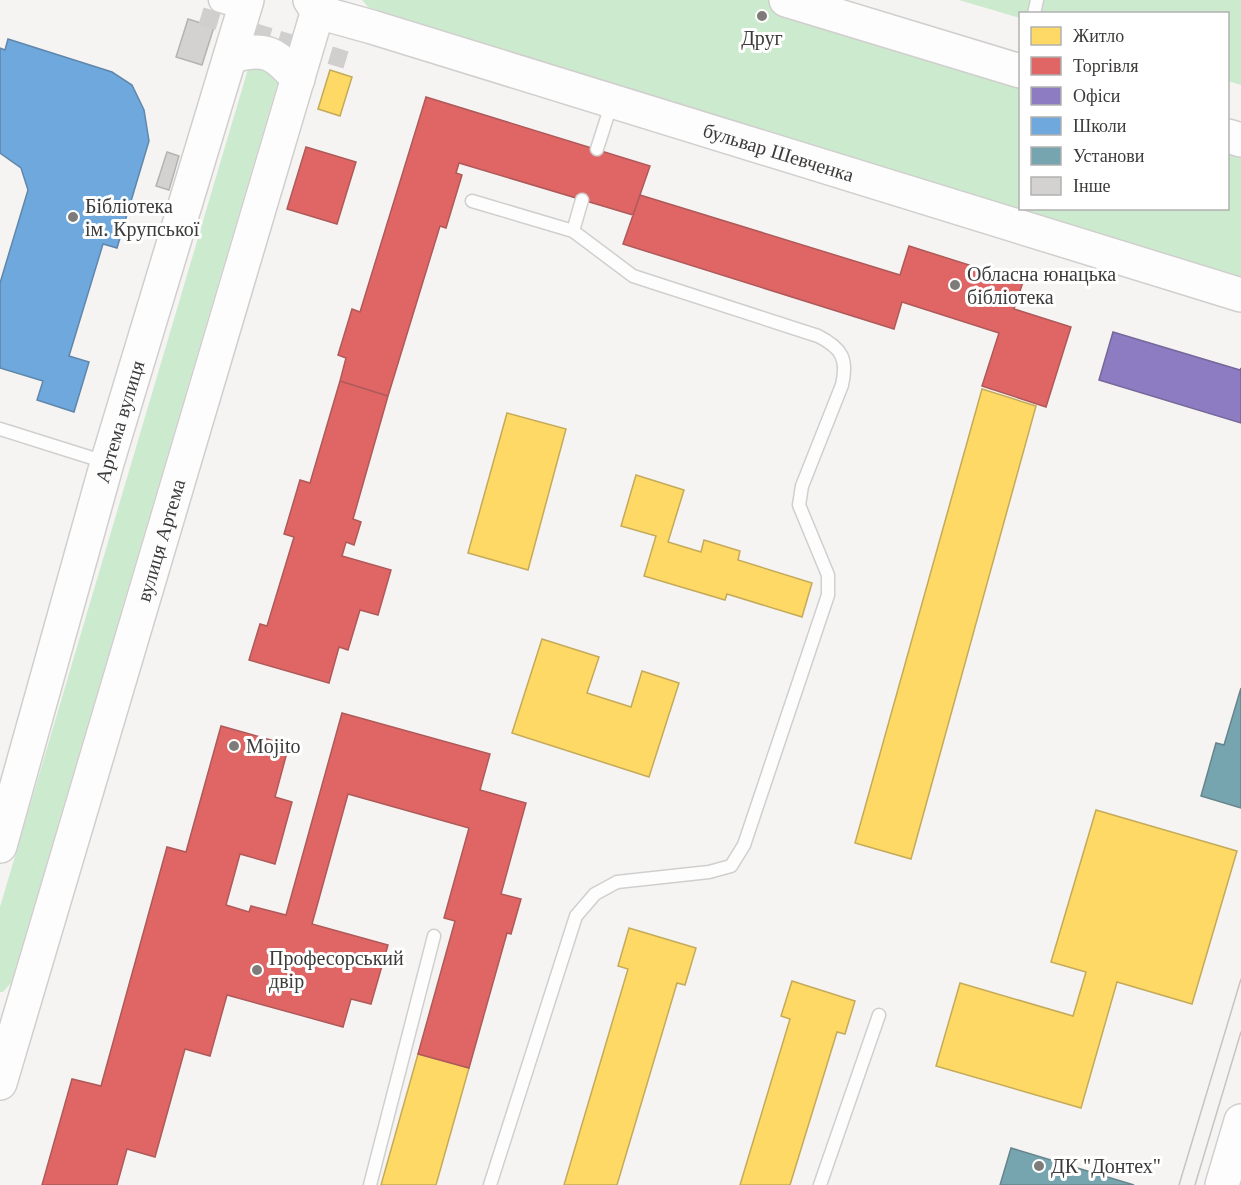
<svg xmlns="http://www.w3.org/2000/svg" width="1241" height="1185" font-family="'Times New Roman',serif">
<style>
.green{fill:#cceacd}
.homes{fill:#ffd966;stroke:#c4aa59;stroke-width:1.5}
.shops{fill:#e06666;stroke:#af5959;stroke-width:1.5}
.offices{fill:#8e7cc3;stroke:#75689a;stroke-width:1.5}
.schools{fill:#6fa8dc;stroke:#6087ab;stroke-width:1.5}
.public{fill:#76a5af;stroke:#65858c;stroke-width:1.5}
.building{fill:#d3d2d1;stroke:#b4b3b1;stroke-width:1.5}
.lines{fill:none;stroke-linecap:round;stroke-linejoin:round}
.pedestrian-tunnel{stroke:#d0cfcd;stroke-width:18;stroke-dasharray:18 9;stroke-linecap:butt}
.service-casing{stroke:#d0cfce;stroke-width:15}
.minor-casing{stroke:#d0cfce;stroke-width:27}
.secondary-casing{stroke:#d0cfce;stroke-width:36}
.primary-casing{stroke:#d0cfce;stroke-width:36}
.service{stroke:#fefdfd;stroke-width:12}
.minor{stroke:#fefdfd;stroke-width:24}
.secondary{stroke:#fefdfd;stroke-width:33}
.primary{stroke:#fefdfd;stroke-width:33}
.tram{stroke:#c5c4c3;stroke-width:1.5}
.poi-dot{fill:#7d7c7a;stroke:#fff;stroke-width:2}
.labels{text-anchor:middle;stroke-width:6;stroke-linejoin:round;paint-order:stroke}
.poi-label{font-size:20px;fill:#3c3b3a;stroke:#fff;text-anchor:start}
.street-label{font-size:20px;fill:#3c3b3a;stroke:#fff}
</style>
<rect width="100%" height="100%" fill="#f5f4f2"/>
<path class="green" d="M362,0h405l253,79v129h208v-64l13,4v134l-873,-275z
M959,0h282v85l-13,-4v-67h-208v4z
M257,66l22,12 -268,905 -8,9h-3v-85l248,-838z"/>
<path class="homes" d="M330,70l22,7 -12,39 -22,-7z
M982,389l54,17 -125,453 -56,-16z
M507,413l59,16 -38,141 -60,-17z
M636,475l48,15 -16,52 33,10 3,-12 36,11 -2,9 74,23 -10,34 -75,-23 -2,6 -81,-24 12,-40 -35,-10z
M542,639l57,18 -12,36 44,14 11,-36 37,12 -30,94 -137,-44z
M1096,810l141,41 -45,153 -75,-22 -36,126 -145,-42 24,-83 113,33 13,-44 -35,-10z
M629,928l67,20 -11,37 -8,-2 -60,202h-53l64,-216 -10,-3z
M792,981l63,20 -10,33 -8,-2 -47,153h-50l50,-166 -9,-3z
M418,1054l51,14 -33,117h-55z"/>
<path class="shops" d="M426,97l224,69 -17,49 -174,-52 -3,10 6,2 -16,53 -6,-2 -52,170 -48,-15 6,-23 -8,-3 14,-46 8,3z
M306,147l50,15 -19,62 -50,-15z
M640,195l260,80 9,-29 114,36 -9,27 57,18 -25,80 -64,-21 17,-53 -97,-31 -8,27 -271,-85z
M340,381l48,15 -35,123 8,3 -7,23 -8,-3 -4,14 49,14 -13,45 -18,-5 -12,40 -9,-3 -10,36 -80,-23 11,-36 7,2 27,-89 -10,-3 16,-54 10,3z
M342,713l148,41 -10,36 46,13 -25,91 20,5 -10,35 -4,-1 -38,135 -51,-14 37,-133 -11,-3 25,-90 -121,-34 -36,130 76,21 -17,59 -20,-5 -8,28 -116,-32 -17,61 -25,-7 -30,108 -28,-8 -10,36h-75l30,-106 29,7 66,-239 19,5 35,-126 68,19 -14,52 17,5 -17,62 -35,-10 -14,51 23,7 2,-6 35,9z"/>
<path class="offices" d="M1113,332l127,38 1,-2v55l-142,-43z"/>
<path class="schools" d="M8,39l104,33 20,13 12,25 5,31 -32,107 -14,-4 -34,112 20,6 -15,50 -37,-12 6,-19 -43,-13v-85l28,-93 -7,-22 -21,-15v-105l5,2z"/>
<path class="public" d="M1241,688v120l-40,-12 15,-53 8,2z
M1011,1148l123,37h-134z"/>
<path class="building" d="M188,19l26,8 -12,38 -26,-8z
M167,152l12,4 -10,34 -13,-4z"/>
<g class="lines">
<path class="pedestrian-tunnel" d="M201,16l145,44"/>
<defs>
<path id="service" d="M1034,14l3,-14
M597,149l15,-47
M472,201l101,30 9,-31
M0,429l105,33
M370,1185l64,-249
M490,1185l86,-269 19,-22 22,-12 92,-10 22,-6 13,-21 84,-250v-20l-29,-70 3,-19 40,-101c6,-26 0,-37 -24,-49l-185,-60 -60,-45
M820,1185l59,-170"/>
<path id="minor" d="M221,0l23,7"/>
<g id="secondary">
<path id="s1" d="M310,0l8,12 54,15 869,268"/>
<path d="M786,0l234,71"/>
<path d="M1228,136l13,4"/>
<path d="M1222,1185l19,-64"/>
</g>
<g id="primary">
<path d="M231,56c35,-9 43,-4 67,23"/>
<path id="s2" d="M0,846l107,-383 140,-463"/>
<path id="s3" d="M0,1083l321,-1083"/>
</g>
</defs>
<use href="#service" class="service-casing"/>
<use href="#minor" class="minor-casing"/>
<use href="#secondary" class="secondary-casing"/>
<use href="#primary" class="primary-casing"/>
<use href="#service" class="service"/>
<use href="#minor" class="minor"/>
<use href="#secondary" class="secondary"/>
<use href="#primary" class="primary"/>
<path class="tram" d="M1179,1185l62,-206
M1195,1185l46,-153"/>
</g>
<g class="poi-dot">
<circle cx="762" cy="16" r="6"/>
<circle cx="73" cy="217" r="6"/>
<circle cx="955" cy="285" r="6"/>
<circle cx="234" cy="746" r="6"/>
<circle cx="257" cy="970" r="6"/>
<circle cx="1039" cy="1166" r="6"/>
</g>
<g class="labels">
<g class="poi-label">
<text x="762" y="45" text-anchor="middle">Друг</text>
<text x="85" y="213">Бібліотека<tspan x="85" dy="23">ім. Крупської</tspan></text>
<text x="967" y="281">Обласна юнацька<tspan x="967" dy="23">бібліотека</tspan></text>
<text x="246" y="753">Mojito</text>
<text x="269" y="965">Професорський<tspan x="269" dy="23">двір</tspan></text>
<text x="1051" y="1173">ДК "Донтех"</text>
</g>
<g class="street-label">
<text dy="7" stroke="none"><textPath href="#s1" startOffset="496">бульвар Шевченка</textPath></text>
<text dy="7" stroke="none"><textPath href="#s2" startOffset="441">Артема вулиця</textPath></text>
<text dy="7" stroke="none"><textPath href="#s3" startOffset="566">вулиця Артема</textPath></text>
</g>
</g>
<rect x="1019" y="12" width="210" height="198" fill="#ffffff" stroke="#b1b1b0" stroke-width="1.5"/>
<rect x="1031" y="27" width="30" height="18" fill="#ffd966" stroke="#b1b1b0" stroke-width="1.5"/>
<text x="1073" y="42" font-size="18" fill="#3c3b3a">Житло</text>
<rect x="1031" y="57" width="30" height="18" fill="#e06666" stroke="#b1b1b0" stroke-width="1.5"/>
<text x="1073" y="72" font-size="18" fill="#3c3b3a">Торгівля</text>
<rect x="1031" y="87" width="30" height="18" fill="#8e7cc3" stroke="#b1b1b0" stroke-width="1.5"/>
<text x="1073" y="102" font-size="18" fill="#3c3b3a">Офіси</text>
<rect x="1031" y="117" width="30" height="18" fill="#6fa8dc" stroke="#b1b1b0" stroke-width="1.5"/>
<text x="1073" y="132" font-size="18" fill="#3c3b3a">Школи</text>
<rect x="1031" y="147" width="30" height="18" fill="#76a5af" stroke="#b1b1b0" stroke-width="1.5"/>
<text x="1073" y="162" font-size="18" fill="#3c3b3a">Установи</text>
<rect x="1031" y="177" width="30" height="18" fill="#d3d2d1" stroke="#b1b1b0" stroke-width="1.5"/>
<text x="1073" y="192" font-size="18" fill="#3c3b3a">Інше</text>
</svg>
